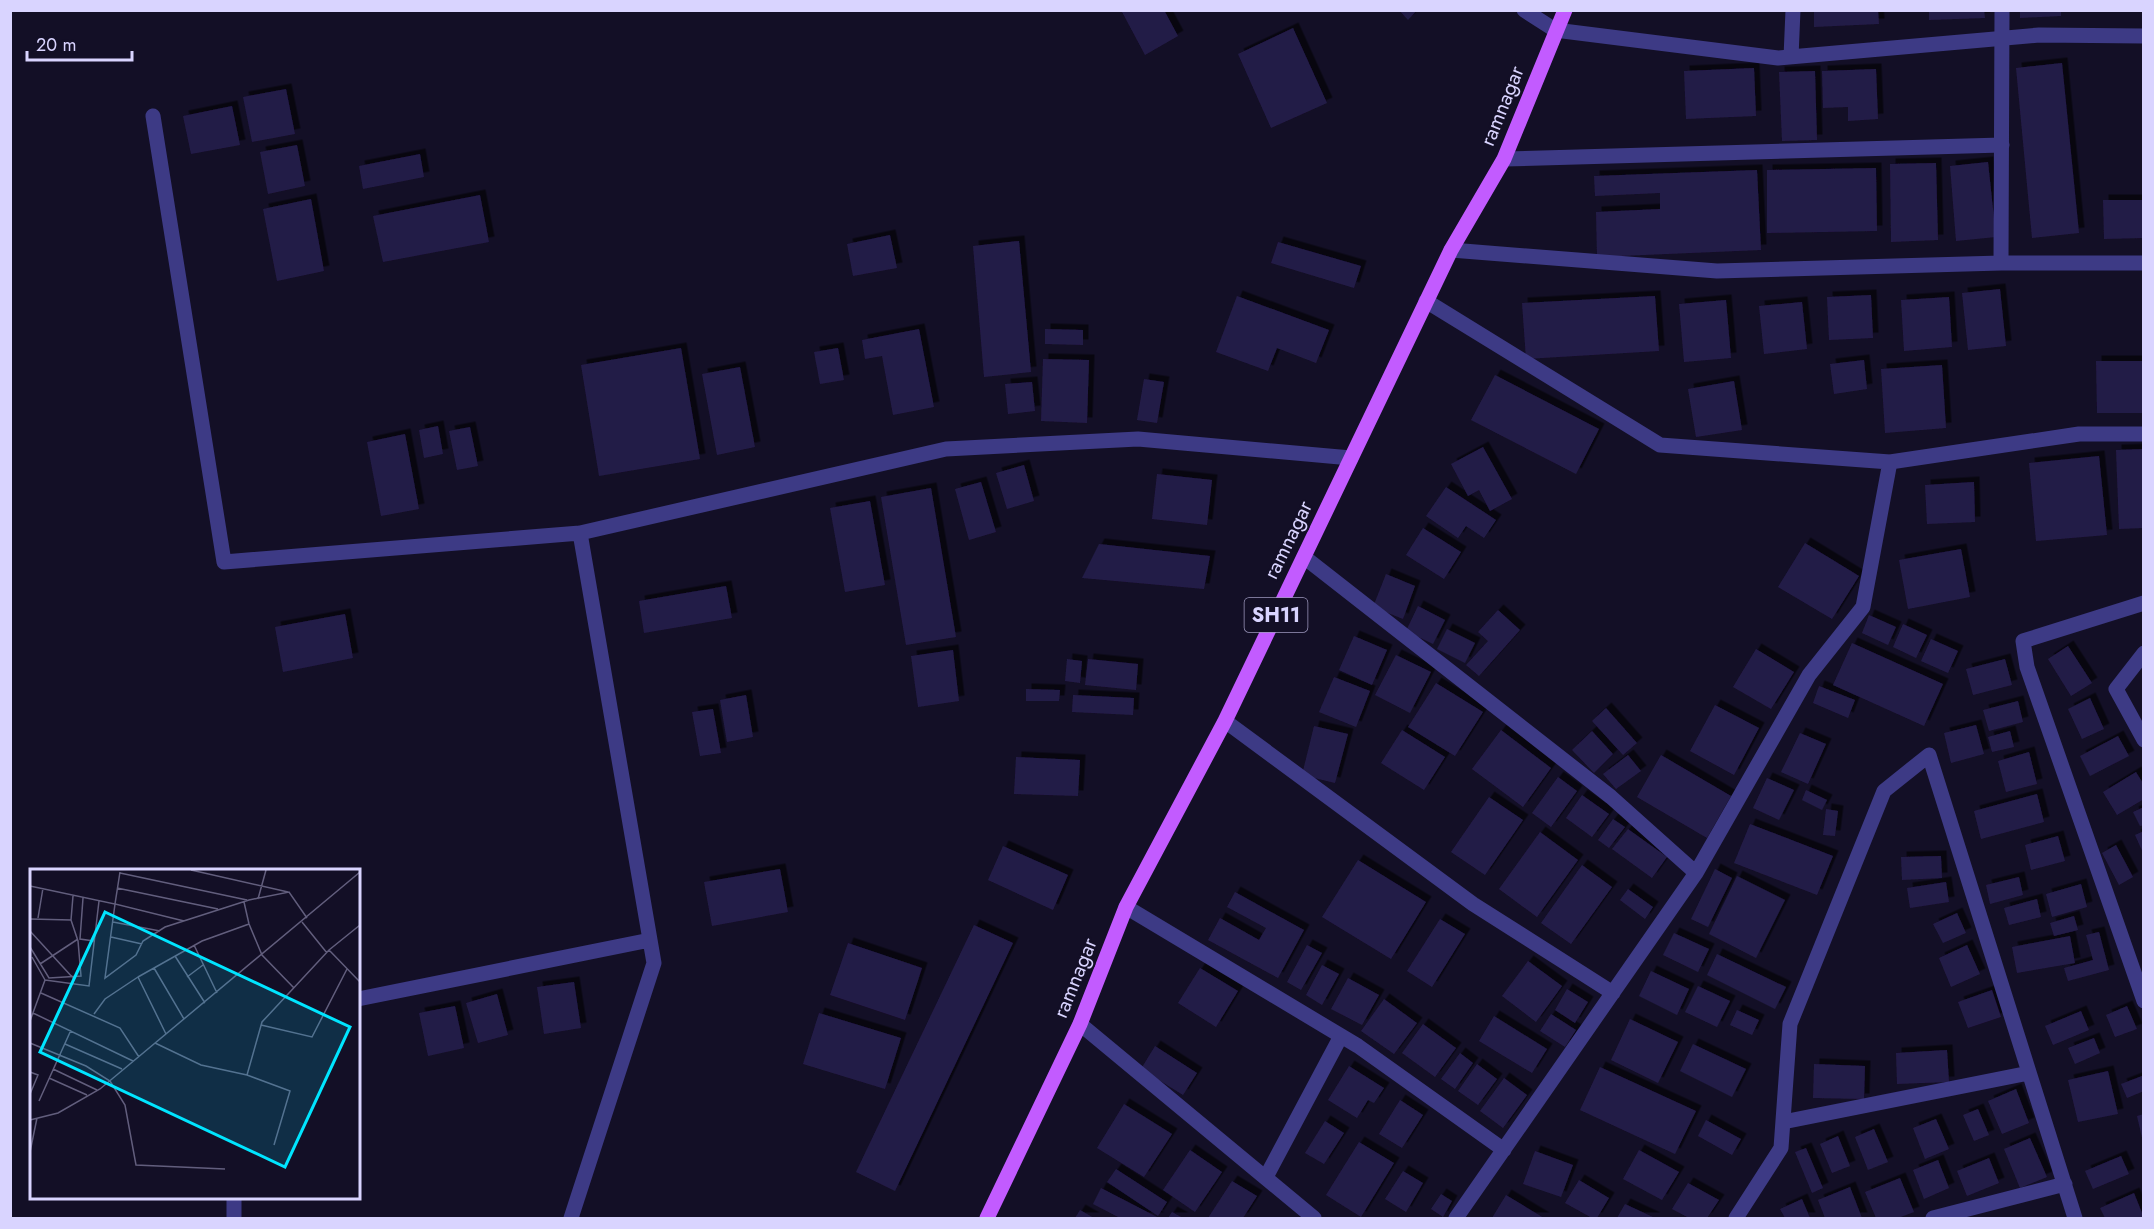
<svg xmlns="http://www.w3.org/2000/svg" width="2154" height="1229" font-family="Jost,sans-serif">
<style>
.building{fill:#241b47;filter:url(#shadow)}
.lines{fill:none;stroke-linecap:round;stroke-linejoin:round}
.minor{stroke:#3d3a85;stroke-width:15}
.major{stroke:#c25bff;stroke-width:15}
.labels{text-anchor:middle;stroke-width:4.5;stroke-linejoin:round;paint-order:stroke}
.shield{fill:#130f26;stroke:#9e99be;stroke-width:1.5}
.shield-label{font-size:20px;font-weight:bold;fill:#d9d4ff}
.street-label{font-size:21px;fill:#d9d4ff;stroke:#130f26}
.inset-road{fill:none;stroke:#625e7d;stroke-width:1.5}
.view{fill:#00e5ff;fill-opacity:0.15;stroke:#00e5ff;stroke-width:3}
.inset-edge{fill:none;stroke:#d9d4ff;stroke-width:3}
</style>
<defs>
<filter id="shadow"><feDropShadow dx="5.5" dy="-5.5" stdDeviation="0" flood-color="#0009"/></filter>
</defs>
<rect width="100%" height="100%" fill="#130f26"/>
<path class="building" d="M1121,10h43l14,26 -33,19z
M1399,10h18l-9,10z
M1814,10h64l1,14 -65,3z
M1929,10h55l1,8 -56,2z
M2020,10h41v6l-41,2z
M1293,28l34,75 -56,25 -33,-74z
M2062,63l17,170 -47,5 -16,-170z
M1754,68l2,48 -70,3 -2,-48z
M1876,69l2,50 -30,2v-14l-25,1 -1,-37z
M1815,71l2,69 -35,1 -3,-69z
M286,89l9,45 -43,8 -9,-45z
M232,106l8,39 -49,9 -8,-38z
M297,145l8,41 -37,8 -8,-42z
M420,154l4,23 -61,12 -4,-23z
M1988,162l8,75 -40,4 -6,-75z
M1936,163l2,77 -47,2 -1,-78z
M1876,168l1,63 -110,2v-63z
M1757,170l4,80 -164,7 -1,-45 64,-3v-16l-65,3 -1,-20z
M480,195l9,47 -106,20 -10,-46z
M311,199l13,72 -47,10 -14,-72z
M2103,200h41v38l-40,1z
M890,235l7,33 -44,8 -6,-32z
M1019,241l12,131 -47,5 -11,-131z
M1278,242l83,24 -7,22 -83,-25z
M2000,289l6,57 -38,4 -6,-57z
M1871,295l2,43 -44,2 -2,-43z
M1237,296l92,34 -13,33 -39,-15 -9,23 -52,-19z
M1655,296l4,55 -133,8 -4,-56z
M1949,297l3,50 -48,4 -3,-51z
M1726,300l5,58 -47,4 -5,-58z
M1802,302l5,47 -43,5 -5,-48z
M919,329l15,78 -41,8 -11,-59 -17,3 -3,-19z
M1045,329l38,1v15l-38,-1z
M681,348l19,111 -101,17 -18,-111z
M838,348l6,32 -24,4 -6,-32z
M1043,359l46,1 -2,63 -46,-2z
M1864,360l3,29 -33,5 -4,-30z
M2096,361h48v52h-47z
M1942,365l4,63 -61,5 -4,-64z
M740,367l15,80 -38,8 -15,-81z
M1495,375l104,54 -23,45 -105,-54z
M1144,379l20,3 -7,41 -20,-3z
M1734,381l8,49 -46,7 -8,-48z
M1032,382l3,29 -27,3 -3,-30z
M438,426l5,28 -19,4 -5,-28z
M470,427l8,39 -21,4 -8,-39z
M405,434l14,75 -38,7 -14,-74z
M1483,447l29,52 -22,12 -11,-21 -11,6 -17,-32z
M2144,449v79l-25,1 -3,-79z
M2099,456l8,79 -71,6 -7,-78z
M1024,465l10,36 -27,8 -11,-36z
M1157,474l55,6 -5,45 -55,-6z
M981,482l15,50 -27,8 -14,-51z
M1974,482l1,40 -48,2 -2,-39z
M1446,487l50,33 -12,18 -18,-12 -8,12 -32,-22z
M931,488l25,149 -50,8 -25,-148z
M870,501l15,84 -40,7 -15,-84z
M1423,528l38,24 -17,27 -38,-24z
M1805,543l54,33 -27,43 -54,-32z
M1099,544l111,12 -6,33 -122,-11z
M1961,549l9,48 -62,12 -9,-49z
M1386,574l29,12 -12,33 -30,-12z
M726,586l6,32 -88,15 -5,-32z
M1418,606l27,14 -12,24 -27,-13z
M1498,610l22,20 -41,46 -13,-11 22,-24 -10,-9z
M345,614l8,44 -70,14 -8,-45z
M1869,615l27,12 -8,18 -26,-12z
M1903,624l24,11 -11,23 -23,-11z
M1447,629l28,14 -10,20 -28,-14z
M1354,636l33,14 -15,35 -33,-15z
M1931,639l27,12 -10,22 -27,-12z
M1852,643l91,41 -19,42 -91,-41z
M2068,646l24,37 -21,13 -23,-37z
M1756,649l38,23 -23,37 -38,-22z
M953,650l6,51 -41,6 -7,-51z
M1396,655l35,17 -21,41 -35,-18z
M1067,659l15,2 -2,22 -15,-2z
M1088,659l50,5 -2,26 -51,-5z
M2005,659l7,26 -39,10 -7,-26z
M1334,677l36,14 -14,36 -37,-15z
M1436,683l47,29 -28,44 -47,-29z
M1819,686l36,14 -7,18 -35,-15z
M1026,689l34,1 -1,11h-33z
M746,695l7,42 -26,5 -7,-42z
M1073,695l61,3 -1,17 -61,-3z
M2090,698l14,31 -22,10 -14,-30z
M2018,701l5,21 -34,9 -6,-21z
M1715,705l44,23 -25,47 -44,-24z
M1606,708l31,35 -14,12 -31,-34z
M713,709l8,44 -21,3 -8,-44z
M1976,725l8,29 -33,9 -7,-30z
M1314,726l34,8 -13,49 -33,-8z
M1402,730l43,27 -21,33 -43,-27z
M1501,730l50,38 -28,39 -51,-38z
M1592,731l21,23 -19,19 -22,-23z
M2010,731l4,16 -22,5 -4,-15z
M1800,733l26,11 -18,40 -27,-12z
M2118,736l11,20 -39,20 -10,-20z
M2029,752l8,32 -31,8 -8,-31z
M1628,755l13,16 -25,18 -13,-15z
M1661,755l70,41 -24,42 -70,-41z
M1016,757l64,3 -2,36 -64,-2z
M2136,772l8,13v14l-27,16 -14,-23z
M1558,777l19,14 -26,36 -19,-14z
M1767,778l27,12 -15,30 -26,-12z
M1806,790l21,10 -5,10 -20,-10z
M2037,794l7,28 -63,17 -7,-28z
M1582,795l27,19 -17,23 -26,-19z
M1489,797l34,23 -38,55 -34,-23z
M2144,807v18l-4,1 -7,-14z
M1826,809l12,2 -3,25 -12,-1z
M1613,819l12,8 -16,21 -11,-8z
M1750,824l83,32 -16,39 -83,-32z
M1628,829l39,28 -15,21 -40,-29z
M2144,831v24l-9,-20z
M1540,832l38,28 -41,57 -38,-28z
M2058,836l7,25 -34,9 -6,-25z
M2116,845l17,32 -14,8 -17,-32z
M1003,846l65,29 -15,35 -65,-30z
M1941,856l1,22 -40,2 -1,-23z
M1358,860l68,42 -35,57 -69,-42z
M1582,865l30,22 -41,57 -30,-21z
M780,869l8,43 -76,14 -8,-44z
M1715,869l17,9 -24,49 -17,-8z
M1737,876l48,24 -29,58 -47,-24z
M2019,877l4,18 -33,9 -4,-19z
M1946,882l3,20 -39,6 -3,-20z
M2081,884l6,23 -35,10 -6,-23z
M1628,889l25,18 -8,12 -25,-19z
M1235,892l69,38 -26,48 -70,-38 12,-22 39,22 7,-12 -39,-21z
M2037,899l4,18 -32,8 -5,-17z
M1957,913l9,20 -23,10 -10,-19z
M2074,916l4,14 -24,6 -4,-13z
M1440,919l25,15 -33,53 -25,-16z
M974,925l39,18 -118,248 -39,-19z
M2099,932l10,38 -41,11 -4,-13 29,-8 -7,-25z
M1674,933l35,16 -11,23 -35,-17z
M2070,936l5,27 -58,10 -5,-26z
M848,943l74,25 -17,52 -75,-25z
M1307,945l15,8 -21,37 -14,-8z
M1967,945l13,29 -29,13 -12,-29z
M1717,954l69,33 -11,22 -68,-34z
M1528,961l34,25 -26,36 -34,-26z
M1322,965l17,9 -17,31 -16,-10z
M1200,968l38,23 -22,36 -38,-24z
M1651,971l38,18 -12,26 -38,-19z
M1348,978l31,17 -17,30 -31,-16z
M574,982l7,46 -37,6 -7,-47z
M1698,986l32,15 -13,26 -32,-15z
M1567,989l21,13 -13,21 -20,-13z
M1992,990l9,27 -33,11 -10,-26z
M497,994l11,41 -30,8 -12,-40z
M1384,999l33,24 -23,31 -33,-23z
M455,1006l9,42 -36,8 -9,-43z
M2127,1006l10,23 -22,8 -9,-22z
M1737,1010l22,10 -7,15 -22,-10z
M2081,1011l8,19 -36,15 -8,-19z
M819,1013l82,25 -16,51 -82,-25z
M1551,1014l25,16 -11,17 -25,-16z
M1494,1016l53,33 -15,24 -53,-32z
M1630,1019l48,23 -20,41 -47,-23z
M1423,1024l33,24 -21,29 -33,-24z
M2094,1038l6,15 -25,11 -7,-16z
M1693,1044l53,25 -14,28 -52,-26z
M1155,1046l42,27 -14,22 -42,-26z
M1947,1050l2,32 -52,2 -1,-31z
M1460,1053l13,10 -18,26 -14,-10z
M1477,1064l20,15 -19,26 -20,-14z
M1814,1064l51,2 -1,33 -51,-1z
M1349,1066l35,22 -10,15 -6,-3 -11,18 -29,-18z
M1600,1067l96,44 -21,43 -95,-44z
M2108,1071l10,43 -40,8 -10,-42z
M2142,1076l2,15 -17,7 -6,-14z
M1504,1078l23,17 -24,33 -23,-17z
M2016,1089l13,34 -27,11 -14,-33z
M1400,1100l23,15 -21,33 -23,-14z
M1124,1104l48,30 -28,43 -47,-29z
M1978,1109l11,26 -15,6 -11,-26z
M2144,1114v28h-1l-6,-26z
M1936,1119l13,30 -24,10 -12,-31z
M1706,1120l35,19 -9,16 -34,-19z
M1325,1121l19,12 -20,31 -19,-11z
M1874,1129l14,33 -20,8 -13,-33z
M1838,1136l12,30 -18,7 -12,-29z
M2030,1138l17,39 -27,11 -16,-39z
M1359,1142l35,21 -33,54 -35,-22z
M1806,1148l17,40 -11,5 -17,-41z
M1190,1150l32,22 -27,40 -32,-22z
M1639,1150l40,22 -17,28 -39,-21z
M1535,1151l38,14 -12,32 -38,-13z
M2121,1156l8,18 -36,15 -8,-18z
M1989,1158l10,25 -32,13 -10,-25z
M1938,1160l11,28 -25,11 -11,-29z
M1116,1169l51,33 -9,14 -51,-34z
M1403,1171l20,12 -17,29 -21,-13z
M1900,1178l14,34 -16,6h-22l-11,-26z
M1579,1180l30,18 -12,20h-5l-27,-15z
M1232,1181l25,15 -14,22h-35z
M1688,1183l31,17 -12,18h-18l-17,-9z
M1850,1187l12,31h-37l-7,-18z
M1101,1188l58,30h-39l-27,-14z
M2134,1193l10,25h-39l-5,-10z
M1441,1194l11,7 -9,16 -12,-8z
M1506,1195l38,23h-52z
M1802,1199l8,19h-25l-5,-9z
M1625,1204l30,14h-38z
M1080,1210l14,8h-19z
M1172,1212l11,6h-15z"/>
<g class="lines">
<path class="minor" d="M1524,10l31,20 223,28 261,-23 105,1
M1791,57l2,-47
M153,116l71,446 356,-29 366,-84 192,-10 213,19
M1504,159l498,-14
M1451,250l266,21 284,-8h143
M2001,263l1,-253
M1426,301l234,144 230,17 189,-28h65
M1304,557l307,240 85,76 113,-198 54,-68 27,-145
M2144,603l-121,38 4,26 117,334
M2144,653l-28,36 28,51
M1225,721l248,183 140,89
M1126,907l232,139 146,104
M358,999l292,-59
M1080,1024l234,194
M1783,1122l246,-49
M1266,1177l75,-141
M234,1218v-20
M571,1218l83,-255 -74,-430
M1456,1218l240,-345
M1736,1218l45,-70 9,-124 94,-233 45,-36 146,463
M1933,1218l132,-34"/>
<path class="major" d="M987,1218l93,-194 46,-117 99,-186 226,-471 53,-91 61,-149"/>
</g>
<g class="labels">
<rect class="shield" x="1244.5" y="598" width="63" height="34" rx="4.5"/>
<g class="shield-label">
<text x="1276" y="622">SH11</text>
</g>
<g class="street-label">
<text transform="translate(1502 106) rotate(-68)" y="7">ramnagar</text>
<text transform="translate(1288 540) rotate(-64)" y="7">ramnagar</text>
<text transform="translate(1075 978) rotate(-68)" y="7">ramnagar</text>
</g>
</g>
<g transform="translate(30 869)">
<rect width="330" height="330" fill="#130f26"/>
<path class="inset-road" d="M161,1l97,22M90,3l-5,32 69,17M90,4l127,27M0,17l85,18 -10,74 31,-23 7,-14 22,-14 84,-27 40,-8 18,26M87,19l101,21M53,29l-3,41 14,2M228,30l8,-29M214,33l5,22M8,49l5,-30M0,50l41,1 7,21 3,35 -32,2 -19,-31M41,51l2,-24M83,53l47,9M272,53l25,31M0,62l44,48M81,68l31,7M164,76l23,48M299,81l31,32M145,87l30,47M10,95l38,-25M124,99l30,51M108,108l64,-36 47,-17 13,31 32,33M157,108l16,-12M15,111l44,6 10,-85M11,124l79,35 19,29M3,144l100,48M64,145l11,-15 33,-22 28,57M0,152l15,-41 -13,-23M231,156l51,12 35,-68M0,174l56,23 24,15 15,24 11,60 89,4M125,174l46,22 46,10 43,16 -16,54M35,175l57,25M23,200l44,21M0,203l8,3 -8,19M217,206l15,-53 67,-72 31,-25M19,209l38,17M9,232l32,-71M0,251l28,-7 42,-24 260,-217M0,283l7,-34"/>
<path class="view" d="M75,43l245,115 -65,140 -245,-115z"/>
<rect width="330" height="330" class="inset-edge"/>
</g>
<rect width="2154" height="1229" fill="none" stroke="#d9d4ff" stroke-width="24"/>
<path d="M27 51v9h105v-9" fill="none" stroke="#d9d4ff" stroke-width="3"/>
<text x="36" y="51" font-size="18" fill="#d9d4ff" stroke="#130f26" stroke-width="4.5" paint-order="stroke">20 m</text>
</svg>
